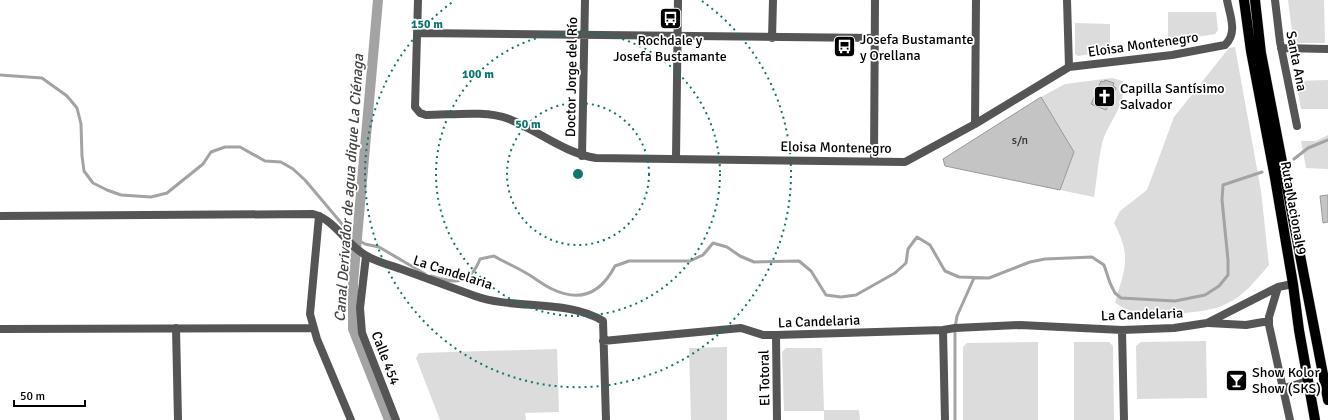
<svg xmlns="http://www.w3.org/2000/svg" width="1328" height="420" font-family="Signika,sans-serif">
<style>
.green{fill:#dcdcdc}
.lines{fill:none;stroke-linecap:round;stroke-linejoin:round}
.stream{stroke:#a3a3a3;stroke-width:3}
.canal{stroke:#a3a3a3;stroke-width:10}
.building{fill:#c4c4c4;stroke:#999}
.primary-casing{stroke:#dbdbdb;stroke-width:11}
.street{stroke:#555;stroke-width:8}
.primary{stroke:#000;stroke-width:10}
.ring{fill:none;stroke:#0f766e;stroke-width:2;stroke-dasharray:2 4}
.labels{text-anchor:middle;stroke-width:3.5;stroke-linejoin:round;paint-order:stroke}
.number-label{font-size:12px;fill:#313131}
.poi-label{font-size:14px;fill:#000;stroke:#fff;text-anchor:start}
.street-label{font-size:14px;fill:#000;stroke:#fff}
.water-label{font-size:15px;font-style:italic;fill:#444;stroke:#fff}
.centre{fill:#0f766e;stroke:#fff;stroke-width:2}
.ring-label{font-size:12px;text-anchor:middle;font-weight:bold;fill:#0f766e;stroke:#fff;stroke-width:3.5;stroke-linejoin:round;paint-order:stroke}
</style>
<rect width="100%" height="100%" fill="#fff"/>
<path class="green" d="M1288,0h36l1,43h-29l-3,-4z
M1168,12h48l2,18 -3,4 -47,8z
M1075,23l35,1v27l-32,5 -3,-2z
M1235,47l26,144 8,74c-13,15 -25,31 -43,39 -19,10 -70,12 -91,8 -7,-1 -14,-6 -20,-9 10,-35 17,-46 -1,-80l6,-12 27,-21 27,-73 55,-69z
M1112,78l11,3c4,25 -15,40 -21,63 -4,17 -5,35 -8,53l-34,-7 14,-38 -33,-55 24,-13z
M1328,80v29h-27l-5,-28z
M1328,135v34l-22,-1 -5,-27h15z
M1206,341l1,57 -70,1 -1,-53 5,-4z
M1038,342v78h-75v-73l4,-4z
M1074,342h35l4,4 1,74h-40z
M727,347v73h-36l-2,-72z
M786,348h36l2,62h35l1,10h-36v-9h-40l-2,-59z
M557,349l2,63 -34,1 1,7h-86l-24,-62 3,-5z"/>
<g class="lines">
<path class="stream" d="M0,75l42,3 25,18 10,12 4,16 1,32 2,15 9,12 14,7 14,5 30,2 16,-4 36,-29 8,-12 14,-5h15l25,14 16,1 12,7 12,11 48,57 12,7 14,3 46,27
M1294,159l14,-11 20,-8
M431,276c24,8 39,9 49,-17l14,-3c10,6 22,11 32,17 9,5 17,12 26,16 29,14 49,4 63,-23l14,-5h61l13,-6 10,-12 14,4 13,9 14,6 45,-1 12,10 15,24 15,2 15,-2 39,-22 11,-10 2,-14 9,-12 13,8 15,26 14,6 30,1 41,-16 15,-3 47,-2 12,8 6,18 5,10 6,5 54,3 30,-6 14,-9 9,-11v-15l-6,-60 1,-15 39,-13
M955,420v-92l2,-12 17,-38"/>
<path class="canal" d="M378,0l-25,283v46l36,91"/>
</g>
<path class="building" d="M1105,80l9,3 -1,3 3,2 -10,22 -15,-6 10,-23 3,1z
M1041,97l33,55 -14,38 -115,-24 -2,-7z
M1328,195v27l-5,1 -3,-27z"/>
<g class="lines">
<defs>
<path id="primary" d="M1244,0l7,51 24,127 18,106 6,46 16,90
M1255,0l6,53 67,347"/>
</defs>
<use href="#primary" class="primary-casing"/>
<path class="street" d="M418,0l-3,107 5,6 6,2c25,0 60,-5 83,4 30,12 55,34 87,39l309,4 70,-38 94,-57 103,-12 53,-10c13,-12 5,-29 2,-45
M1067,0l2,67
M1275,0l5,42 17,84
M417,33l457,5
M772,38l1,-38
M1281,48l47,1
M975,124l1,-124
M582,156l3,-156
M676,158l2,-158
M874,160l1,-160
M0,216l313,-2c23,6 33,31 54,42 10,6 23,9 34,13 25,9 50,18 74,27 39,14 92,3 128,25l3,99
M319,216l-9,98 7,25 34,81
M366,256l-6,52 2,25 34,87
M1278,287l-9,30v8l21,95
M1208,323l38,2 23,-4
M176,328l2,92
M0,329l313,-1
M943,330l2,90
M1122,330l2,90
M776,335l1,85
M603,341l138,-13 22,7h13l167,-5 12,-2 65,-3 102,5 52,-2 33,-5 71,-36 15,-3
M1284,388l24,-7"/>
<use href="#primary" class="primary"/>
</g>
<g class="ring">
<circle cx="578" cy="174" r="71"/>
<circle cx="578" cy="174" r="142"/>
<path d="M702 1A213 213 0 1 1 454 1"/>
</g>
<defs>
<symbol id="bus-square" viewBox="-11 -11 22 22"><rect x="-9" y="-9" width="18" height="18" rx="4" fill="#000" stroke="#fff"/><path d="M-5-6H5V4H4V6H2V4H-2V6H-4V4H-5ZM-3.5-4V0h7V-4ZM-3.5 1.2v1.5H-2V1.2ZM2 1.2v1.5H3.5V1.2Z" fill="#fff"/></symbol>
<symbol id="church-square" viewBox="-11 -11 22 22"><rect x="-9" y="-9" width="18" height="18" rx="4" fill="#000" stroke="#fff"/><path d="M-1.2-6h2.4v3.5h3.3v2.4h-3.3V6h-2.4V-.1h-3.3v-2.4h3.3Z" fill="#fff"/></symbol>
<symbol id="bar-square" viewBox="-11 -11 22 22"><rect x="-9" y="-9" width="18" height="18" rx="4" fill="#000" stroke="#fff"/><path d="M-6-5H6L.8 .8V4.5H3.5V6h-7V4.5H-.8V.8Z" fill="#fff"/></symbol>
</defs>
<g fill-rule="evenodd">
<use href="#bus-square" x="658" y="6" width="25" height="25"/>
<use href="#bus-square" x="832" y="34" width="25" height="25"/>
<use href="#church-square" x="1092" y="84" width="25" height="25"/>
<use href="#bar-square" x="1224" y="368" width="25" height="25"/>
</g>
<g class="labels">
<g class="number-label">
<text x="1020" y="144">s/n</text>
</g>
<g class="poi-label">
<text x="860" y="44">Josefa Bustamante<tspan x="860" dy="16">y Orellana</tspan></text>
<text x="670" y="45" text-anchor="middle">Rochdale y<tspan x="670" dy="16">Josefa Bustamante</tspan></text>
<text x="1120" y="93">Capilla Santísimo<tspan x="1120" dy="16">Salvador</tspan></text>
<text x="1252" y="377">Show Kolor<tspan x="1252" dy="16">Show (SKS)</tspan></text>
</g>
<g class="street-label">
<text transform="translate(1143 44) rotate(-8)" y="5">Eloisa Montenegro</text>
<text transform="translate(1297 61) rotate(79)" y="5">Santa Ana</text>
<text transform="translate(571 77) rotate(-89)" y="5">Doctor Jorge del Río</text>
<text transform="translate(836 147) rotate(1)" y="5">Eloisa Montenegro</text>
<text transform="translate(1294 208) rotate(80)" y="5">Ruta Nacional 9</text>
<text transform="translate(453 272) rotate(18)" y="5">La Candelaria</text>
<text transform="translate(1142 314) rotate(-2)" y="5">La Candelaria</text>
<text transform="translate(819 321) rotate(-2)" y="5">La Candelaria</text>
<text transform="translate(386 358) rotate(69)" y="5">Calle 454</text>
<text transform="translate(764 378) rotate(-91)" y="5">El Totoral</text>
</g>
<g class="water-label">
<text transform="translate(349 188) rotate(-86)" y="5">Canal Derivador de agua dique La Ciénaga</text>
</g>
</g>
<circle cx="578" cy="174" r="6" class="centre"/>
<g class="ring-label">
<text x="427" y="28">150 m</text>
<text x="478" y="78">100 m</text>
<text x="528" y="128">50 m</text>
</g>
<path d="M14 400v6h71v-6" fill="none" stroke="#000000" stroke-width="2"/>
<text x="20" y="400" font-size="12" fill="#000000" stroke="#ffffff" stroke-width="3" paint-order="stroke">50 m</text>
</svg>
